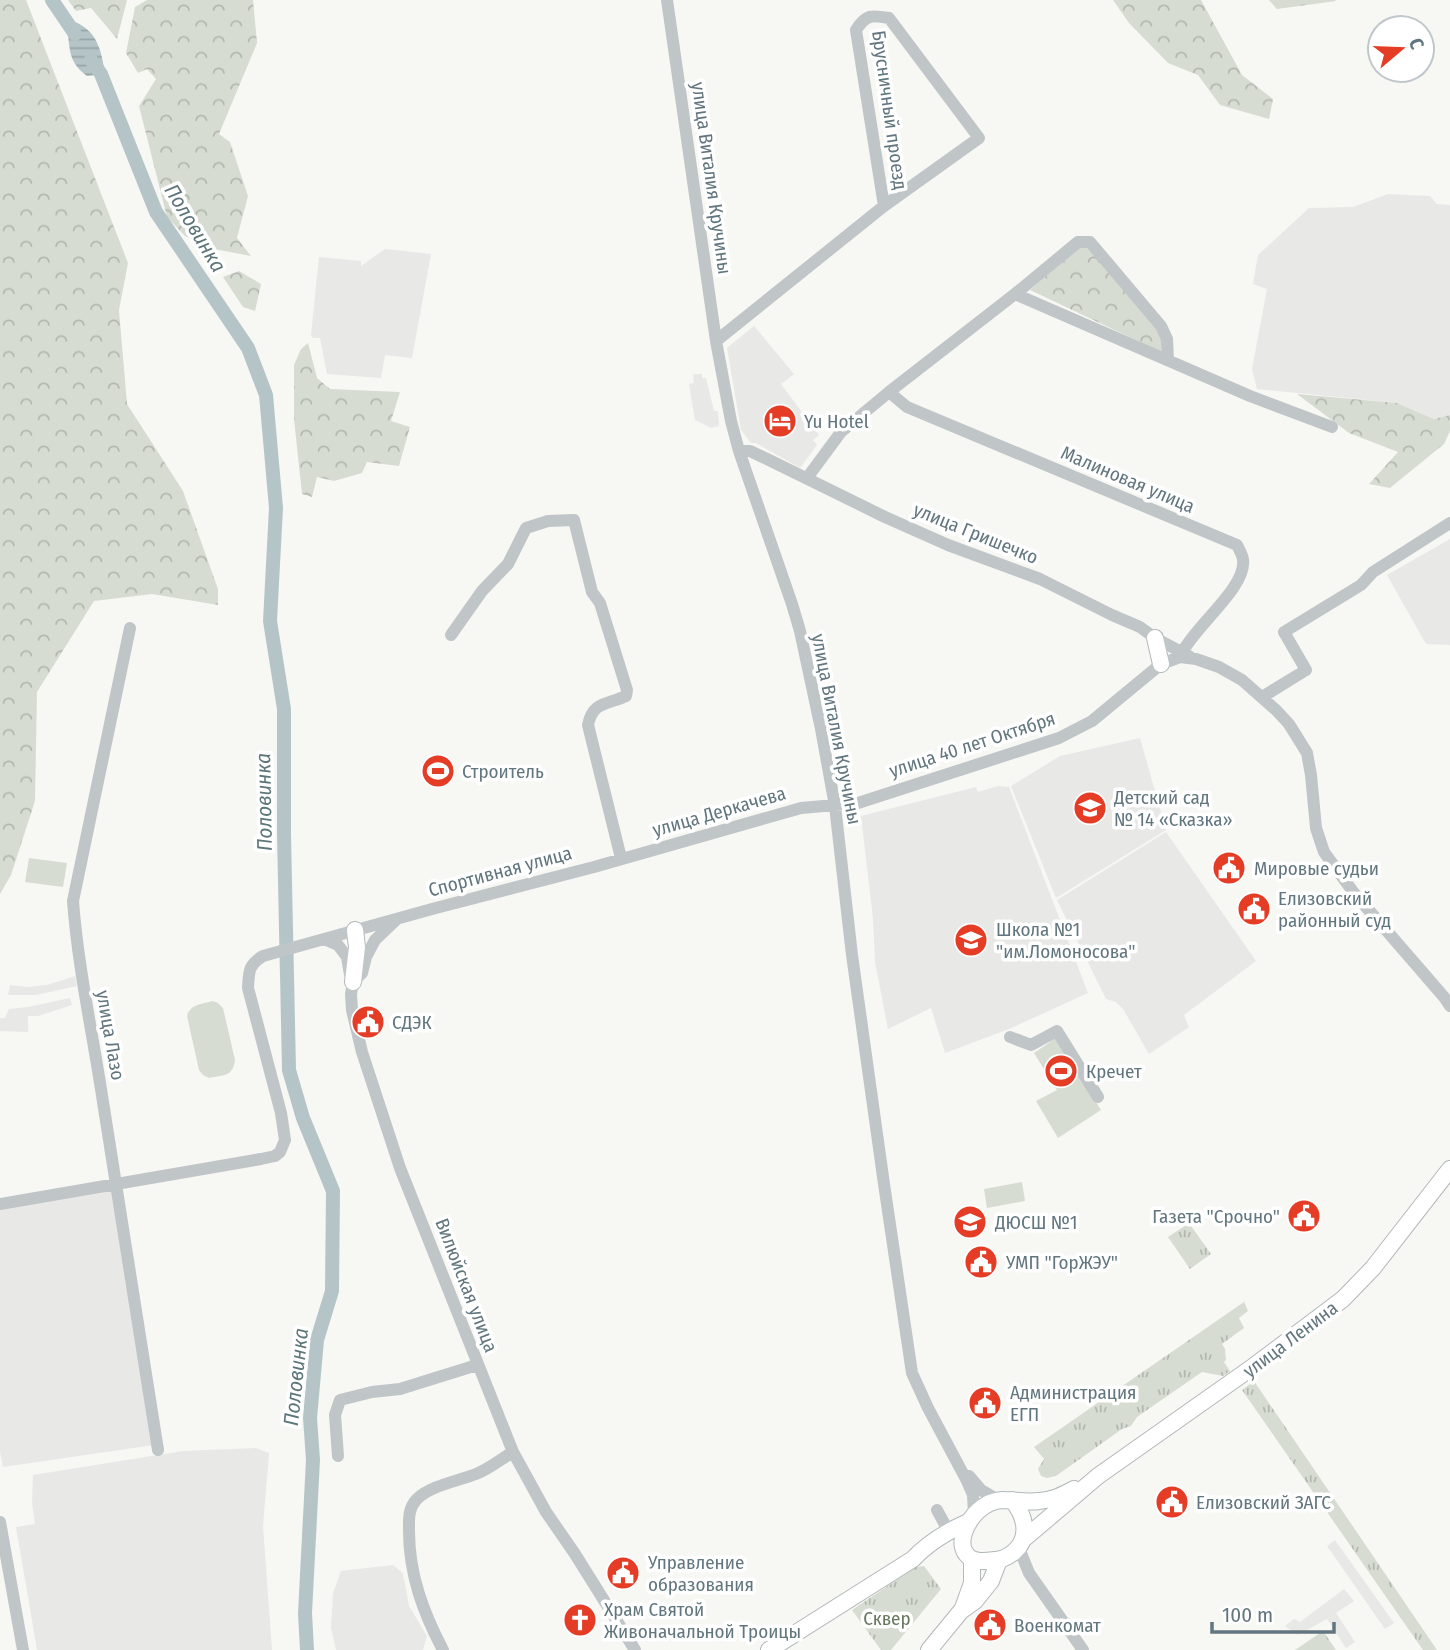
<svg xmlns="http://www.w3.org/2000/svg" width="1450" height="1650" font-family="'Fira Sans Condensed',sans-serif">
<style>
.built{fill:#e8e8e7}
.grass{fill:#d7dcd3}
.forest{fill:url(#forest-crowns)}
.park{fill:url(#park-tufts)}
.water{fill:url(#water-rules)}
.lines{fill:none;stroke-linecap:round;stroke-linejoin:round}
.river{stroke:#b5c5c7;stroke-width:14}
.major-casing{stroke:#b1b7ba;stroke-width:18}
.minor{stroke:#c0c5c8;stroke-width:12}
.major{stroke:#fff;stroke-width:16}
.labels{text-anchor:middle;stroke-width:7;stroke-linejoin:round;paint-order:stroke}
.street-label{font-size:19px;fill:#62767f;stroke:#fff}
.poi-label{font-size:19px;fill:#62767f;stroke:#fff;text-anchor:start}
.park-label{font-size:19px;fill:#677760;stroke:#fff}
.water-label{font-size:21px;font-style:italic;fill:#5c767a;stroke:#fff}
</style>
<defs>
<pattern id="forest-crowns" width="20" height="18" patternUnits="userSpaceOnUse" patternTransform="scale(1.75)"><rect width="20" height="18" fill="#d7dcd3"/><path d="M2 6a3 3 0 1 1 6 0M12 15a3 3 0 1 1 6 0" fill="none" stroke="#b2b7b0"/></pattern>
<pattern id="park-tufts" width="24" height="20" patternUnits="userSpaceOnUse" patternTransform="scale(1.75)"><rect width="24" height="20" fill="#d7dcd3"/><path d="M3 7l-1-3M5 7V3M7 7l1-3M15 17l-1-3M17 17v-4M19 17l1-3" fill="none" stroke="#b2b7b0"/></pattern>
<pattern id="water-rules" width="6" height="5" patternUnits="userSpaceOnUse" patternTransform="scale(1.75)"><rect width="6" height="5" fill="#b5c5c7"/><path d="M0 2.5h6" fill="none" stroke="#97a5a7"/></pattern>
</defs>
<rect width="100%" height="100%" fill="#f7f7f4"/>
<path class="built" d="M1388,194l42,2 7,8 13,1v210l-16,4 -37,-16 -140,-14 -5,-20 15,-80 -14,-5 5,-29 51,-47 44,-1z
M385,249l46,5 -19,104 -27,-3 -4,23 -54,-4 -7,-36h-7l-2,-3 8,-78 42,4v5z
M754,326l40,48 -13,10 38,51 -6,5 4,5 -17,23 -44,-25h-5l-10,-13 -14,-82z
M693,374h9v4h4l8,33h4l1,15 -8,2 -16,-8 -6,-36 5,-1z
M1450,539v106l-24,-1 -39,-69z
M1140,738l26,92 -110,68 -45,-112 49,-30z
M998,786l11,1 79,206 -79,36 -64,24 -14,-45 -43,21 -13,-67 -2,-43 -12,-103 115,-29 2,5z
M1166,832l90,129 -72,54 5,12 -40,27 -26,-45 -7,-7 -10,-3 -49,-99z
M75,976l2,10 -41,9h-28l2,-10 17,2 20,-2z
M70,998l2,7 -34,11h-10v16l-28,-1v-13h5l4,-9 19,-2z
M111,1189l43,256 -151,22 -3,-15v-243z
M256,1448l13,5 -6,73 9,124h-235l-21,-123 19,-3 -3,-21 1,-28 150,-24z
M1335,1540l59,83 -9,6 -58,-83z
M393,1565l10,8 6,33 18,30 -4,14h-87l-5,-22 2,-35 8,-22z
M1344,1589l10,12 -18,12 19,29 -9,6 -19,-29 -29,16 -13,-9 9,-7 6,3z"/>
<path class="grass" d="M29,858l38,5 -4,24 -38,-5z
M213,1001l5,2 5,5 12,52c-2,17 -12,15 -26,18l-6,-3 -4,-5 -12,-54c3,-12 15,-12 26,-15z
M1056,1038l45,72 -43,28 -22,-37 21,-11 -23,-37z
M1022,1182l3,19 -38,7 -3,-19z"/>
<path class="forest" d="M0,0h26l102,263 -9,47 8,94 56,87 35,98v16l-66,-11 -58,7 -57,91 -2,109 -24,74 -11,19z
M68,0h59l-10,39 -26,-31 -15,3z
M147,0h106l4,43 -38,91 11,8 18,54 -11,42 14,18 -37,-7 -29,-13 -18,-19 -28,-111 17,-27 -9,-10 -9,4 -12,-20 9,-46z
M1113,0h88l41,75 31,24 -4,20 -49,-14 -22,-30 -30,-12 -39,-40z
M1269,0h66l1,1 -59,8z
M1079,247h9l69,79 7,15 -3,11 -131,-62z
M239,271l22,13 -6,27 -12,-4 -20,-30z
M308,343l9,35 13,11 70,3 -9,29 19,6 -11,39 -32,-4 -5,11 -28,8 -17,-4 -5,20 -10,-3 -8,-75v-54l7,-16z
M1297,394l100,9 37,16 16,-4v16l-6,13 -54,44 -21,-4 29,-32 -49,-19z"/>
<path class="park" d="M1189,1223l22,31 -21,15 -22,-32z
M1244,1302l4,9 -9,7 5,10 -22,16 3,5 1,11 -2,2 6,9 -7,5 -21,-4 -65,45 -6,9 -9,3 -66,47 -9,2 -6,-2 -3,-7 6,-10 -10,-12z
M1254,1381l183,269h-14l-181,-260z
M924,1566l17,23 -50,61h-10l-29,-40 64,-43z
M1323,1631l13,19h-41z"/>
<path class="water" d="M65,19c31,7 36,28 40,55l-18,2c-23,-17 -15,-32 -22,-57z"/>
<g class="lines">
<path class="river" d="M52,0l23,34
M91,60l10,14 55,138 92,136 18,47 10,113 -6,113 14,88v125l5,236 14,48 30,73 -1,100 -15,49 -7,78 3,42 -8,153 2,37"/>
<defs>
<path id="major" d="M1155,638l6,26
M353,982l4,-35 -2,-17
M1012,1500c13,15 19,37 2,52 -6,5 -11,8 -19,8 -8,1 -19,3 -26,-3 -7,-6 -8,-15 -5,-24 5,-16 20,-32 38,-33 12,0 25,3 37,1 14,-1 24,-6 35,-12
M1025,1538l73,-62 156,-110 89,-67 30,-31 77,-99
M963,1608l9,-25v-23
M769,1650l144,-91c15,-16 35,-28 55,-37
M929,1650l32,-39 14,-10 16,-20 8,-21"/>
</defs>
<use href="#major" class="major-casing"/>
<path class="minor" d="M667,0l49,341 15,80 8,30 53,153 8,27 21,98 14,77 17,149 32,229 28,189 16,35 39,73 6,14 1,19
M1015,294l63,-52h12l71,84 6,13 1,21
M716,341l168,-135 95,-68 -90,-120c-17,-3 -23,-4 -33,12l28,176
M889,392l18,15 330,138c2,4 6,11 6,15 4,27 -49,67 -61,93
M739,451h11l17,8 118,58 63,28 92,34 72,36 28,12 15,11 34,18
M807,478l34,-46 48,-40 126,-98 235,102 82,31
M130,628l-57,273c5,67 20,134 30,201 19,116 37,232 55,348
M451,635l31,-44 26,-27 18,-36 22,-7 26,-1 18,72 8,11 27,87 -1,6c-19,9 -33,5 -38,29l33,133
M1262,697l44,-27 -22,-38 77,-47 12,-13 77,-49
M396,920l-21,20 -9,17 -4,16 -9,9 -2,12 1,16 10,42 38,116 113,284 33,60 29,42 60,96
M324,939l14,6 9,12 3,18
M1010,1037l21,8 26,-14 41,66
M0,1204l261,-45 14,-3 5,-4 5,-12 -4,-27 -33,-125c1,-16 0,-23 15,-32l169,-47 162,-42 207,-59 57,-5 164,-53 37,-12 33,-17 69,-57 19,-7 16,2 23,8 23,13 35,31 12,13 18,29 4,22 5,53 8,24 30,41 90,104 6,9
M338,1456l-3,-41 5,-15 32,-8 28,-3 77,-24
M969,1476l12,14 17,10
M937,1510l12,22
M0,1522l23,128
M1019,1548l10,25 54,77
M443,1650c-20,-38 -34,-76 -34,-119 0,-11 -1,-22 7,-31 13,-14 42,-19 60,-26 13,-5 25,-15 37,-22"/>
<use href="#major" class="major"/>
</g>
<defs>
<symbol id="hotel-disc" viewBox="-11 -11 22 22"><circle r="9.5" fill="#e53c26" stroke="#fff"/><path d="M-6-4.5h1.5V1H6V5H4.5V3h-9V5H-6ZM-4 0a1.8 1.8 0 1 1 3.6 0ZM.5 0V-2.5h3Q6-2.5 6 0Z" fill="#fff"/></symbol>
<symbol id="stadium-disc" viewBox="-11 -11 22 22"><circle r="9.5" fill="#e53c26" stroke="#fff"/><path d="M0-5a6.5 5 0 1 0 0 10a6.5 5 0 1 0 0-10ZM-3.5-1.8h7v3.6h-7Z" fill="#fff"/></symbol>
<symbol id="school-disc" viewBox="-11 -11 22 22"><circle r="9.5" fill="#e53c26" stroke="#fff"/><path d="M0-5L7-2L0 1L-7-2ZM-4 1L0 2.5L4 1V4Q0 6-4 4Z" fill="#fff"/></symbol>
<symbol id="civic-disc" viewBox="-11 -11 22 22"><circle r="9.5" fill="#e53c26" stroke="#fff"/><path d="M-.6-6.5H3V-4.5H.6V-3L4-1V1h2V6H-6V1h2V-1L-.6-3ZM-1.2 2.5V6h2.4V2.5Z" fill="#fff"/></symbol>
<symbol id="church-disc" viewBox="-11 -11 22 22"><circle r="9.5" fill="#e53c26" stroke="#fff"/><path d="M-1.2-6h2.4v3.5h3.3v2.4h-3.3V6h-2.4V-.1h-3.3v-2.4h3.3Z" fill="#fff"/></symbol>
</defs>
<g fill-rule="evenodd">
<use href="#hotel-disc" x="761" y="402" width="38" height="38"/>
<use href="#stadium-disc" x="419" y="752" width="38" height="38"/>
<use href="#school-disc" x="1071" y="789" width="38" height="38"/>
<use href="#civic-disc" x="1210" y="849" width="38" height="38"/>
<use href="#civic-disc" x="1235" y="890" width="38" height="38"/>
<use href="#school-disc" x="952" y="921" width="38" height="38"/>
<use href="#civic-disc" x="349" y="1003" width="38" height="38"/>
<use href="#stadium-disc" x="1042" y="1052" width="38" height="38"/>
<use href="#civic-disc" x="1285" y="1197" width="38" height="38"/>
<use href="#school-disc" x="951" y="1203" width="38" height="38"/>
<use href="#civic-disc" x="962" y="1243" width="38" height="38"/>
<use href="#civic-disc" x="966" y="1384" width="38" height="38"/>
<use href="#civic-disc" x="1153" y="1483" width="38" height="38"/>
<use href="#civic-disc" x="604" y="1554" width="38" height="38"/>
<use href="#church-disc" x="561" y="1601" width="38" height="38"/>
<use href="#civic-disc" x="971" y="1606" width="38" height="38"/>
</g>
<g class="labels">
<g class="street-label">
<text transform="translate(890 110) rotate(82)" y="7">Брусничный проезд</text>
<text transform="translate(712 178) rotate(82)" y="7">улица Виталия Кручины</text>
<text transform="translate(1128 479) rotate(23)" y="7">Малиновая улица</text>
<text transform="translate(976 533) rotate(22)" y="7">улица Гришечко</text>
<text transform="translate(837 729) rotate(79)" y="7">улица Виталия Кручины</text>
<text transform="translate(972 744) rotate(-18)" y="7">улица 40 лет Октября</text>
<text transform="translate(719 811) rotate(-16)" y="7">улица Деркачева</text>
<text transform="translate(500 871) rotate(-15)" y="7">Спортивная улица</text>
<text transform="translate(111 1035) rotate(80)" y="7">улица Лазо</text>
<text transform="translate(467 1285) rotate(69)" y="7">Вилюйская улица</text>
<text transform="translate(1290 1339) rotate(-37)" y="7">улица Ленина</text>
</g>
<g class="poi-label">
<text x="804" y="428">Yu Hotel</text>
<text x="462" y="778">Строитель</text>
<text x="1114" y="804">Детский сад<tspan x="1114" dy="22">№ 14 «Сказка»</tspan></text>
<text x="1254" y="875">Мировые судьи</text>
<text x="1278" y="905">Елизовский<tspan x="1278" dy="22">районный суд</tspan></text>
<text x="996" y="936">Школа №1<tspan x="996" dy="22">"им.Ломоносова"</tspan></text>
<text x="392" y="1029">СДЭК</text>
<text x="1086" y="1078">Кречет</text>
<text x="1280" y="1223" text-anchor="end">Газета "Срочно"</text>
<text x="995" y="1229">ДЮСШ №1</text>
<text x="1006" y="1269">УМП "ГорЖЭУ"</text>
<text x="1010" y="1399">Администрация<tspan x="1010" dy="22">ЕГП</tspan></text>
<text x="1196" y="1509">Елизовский ЗАГС</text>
<text x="648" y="1569">Управление<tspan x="648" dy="22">образования</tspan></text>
<text x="604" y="1616">Храм Святой<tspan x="604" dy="22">Живоначальной Троицы</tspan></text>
<text x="1014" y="1632">Военкомат</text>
</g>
<g class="park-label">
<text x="887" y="1625">Сквер</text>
</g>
<g class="water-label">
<text transform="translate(195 228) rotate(59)" y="7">Половинка</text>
<text transform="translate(264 802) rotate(-91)" y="7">Половинка</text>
<text transform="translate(296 1377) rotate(-84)" y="7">Половинка</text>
</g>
</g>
<g transform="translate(1401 49) rotate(71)"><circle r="33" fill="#ffffff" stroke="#c0c8cc" stroke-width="2"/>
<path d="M0-5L12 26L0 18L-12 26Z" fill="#e53c26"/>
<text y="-10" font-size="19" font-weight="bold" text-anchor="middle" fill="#62767f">С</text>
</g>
<path d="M1212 1622v10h122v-10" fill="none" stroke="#62767f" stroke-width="3.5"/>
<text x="1222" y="1622" font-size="21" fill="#62767f" stroke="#ffffff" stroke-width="5" paint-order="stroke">100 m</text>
</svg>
